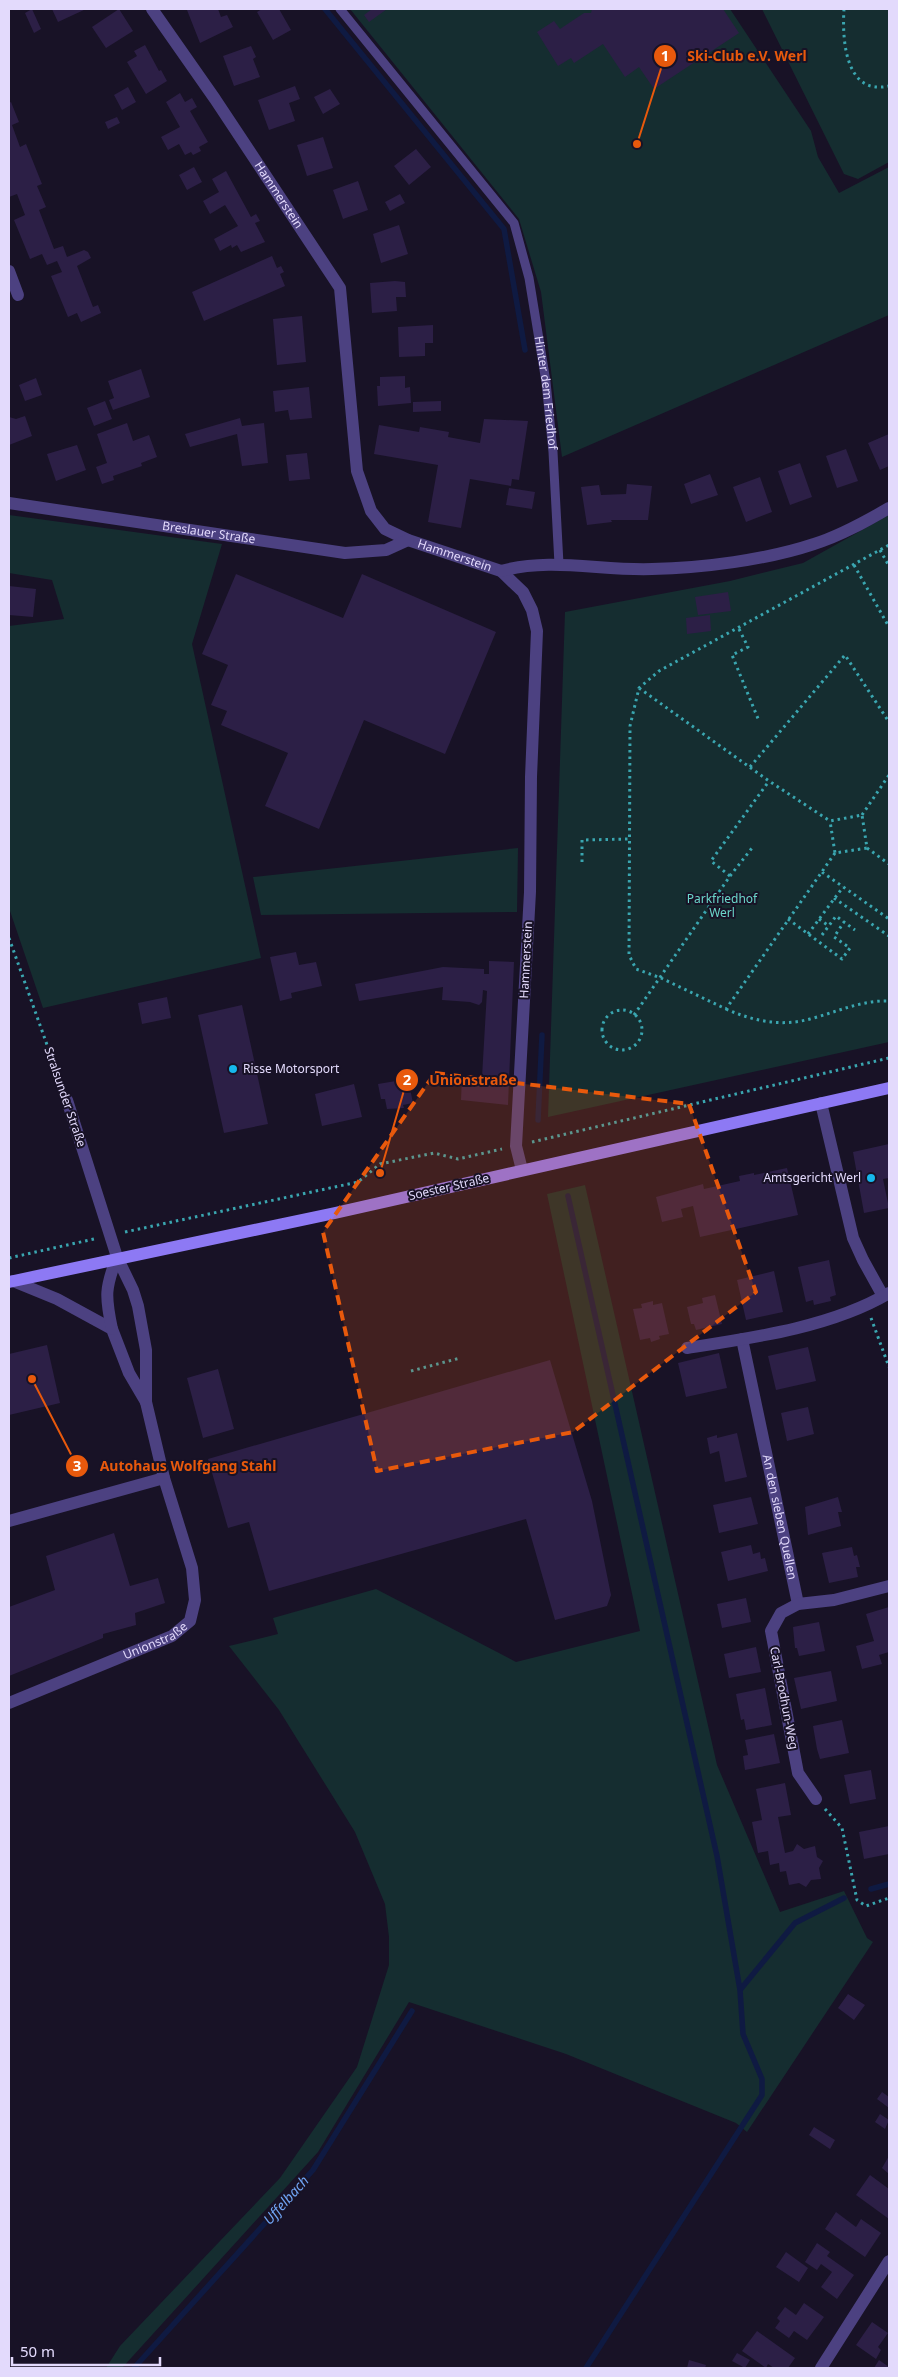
<svg xmlns="http://www.w3.org/2000/svg" width="898" height="2377" font-family="'Noto Sans',sans-serif">
<style>
.green{fill:#152d30}
.lines{fill:none;stroke-linecap:round;stroke-linejoin:round}
.stream{stroke:#0f1a42;stroke-width:5.5}
.building{fill:#2c1f46}
.path{stroke:#3aa6b0;stroke-width:3;stroke-dasharray:2.5 4;stroke-linecap:butt}
.lane{stroke:#4c4181;stroke-width:9}
.street{stroke:#4c4181;stroke-width:12}
.secondary{stroke:#8d79f4;stroke-width:12}
.marked{fill:#e8590c;fill-opacity:0.2;stroke:#e8590c;stroke-width:4;stroke-dasharray:10 6;stroke-linejoin:round}
.poi-dot{fill:#16b8ec;stroke:#181226;stroke-width:2}
.labels{text-anchor:middle;stroke-width:4;stroke-linejoin:round;paint-order:stroke}
.street-label{font-size:12px;fill:#e3dafc;stroke:#181226}
.park-label{font-size:12px;fill:#6bd7cb;stroke:#181226}
.poi-label{font-size:12px;fill:#e3dafc;stroke:#181226;text-anchor:start}
.water-label{font-size:14px;font-style:italic;fill:#70a4f3;stroke:#181226}
.leader{fill:none;stroke:#e8590c;stroke-width:2}
.callout-dot{fill:#e8590c;stroke:#181226;stroke-width:2}
.mark-label{font-size:15px;text-anchor:middle;font-weight:bold;fill:#fff}
.callout-label{font-size:14px;text-anchor:middle;font-weight:bold;fill:#e8590c;stroke:#181226;stroke-width:4;stroke-linejoin:round;paint-order:stroke}
</style>
<rect width="100%" height="100%" fill="#181226"/>
<path class="green" d="M350,9h380l81,122 7,26 21,36 50,-26v148l-327,142 -21,-165 -22,-73z
M762,9h127v153l-31,17 -14,-5z
M9,515l213,29 -30,100 69,314 -218,50 -34,-100v-282l55,-7 -12,-39 -43,-7z
M889,515v527l-341,75 17,-505 165,-31 73,-18z
M518,848l-1,64 -256,3 -8,-38z
M585,1185l132,580 63,147 64,-21 23,47 6,4 -126,190 -11,-9 -170,-69 -157,-52 -91,150 -196,216h-16l14,-22 160,-168 77,-111 32,-102v-28l-4,-33 -30,-72 -76,-122 -50,-64 49,-12 -5,-16 103,-29 140,73 124,-31 -93,-437z"/>
<g class="lines">
<path class="stream" d="M325,9l179,220 21,121
M538,1120l4,-85
M568,1196l149,660 23,134 3,44 19,45v16l-176,273
M871,1889l18,-5
M740,1990l55,-67 49,-25
M134,2368l179,-198 99,-159"/>
</g>
<path class="building" d="M32,9l9,20 -7,4 -9,-20z
M52,9h34l-28,13z
M119,9l14,22 -27,17 -14,-21z
M191,9h27l3,8 6,-2 6,12 -33,16 -13,-33z
M262,9h17l12,21 -18,10 -16,-28z
M372,9h15l-18,13 -5,-7z
M592,9h131l16,24 -85,56 -15,-22 -14,10 -22,-33 -29,19 -3,-5 -13,8 -21,-34 17,-11 6,8 24,-16h7z
M145,45l14,26 2,-1 6,11 -21,13 -19,-32 10,-6 -3,-5z
M251,46l5,11 -3,2 7,18 -26,9 -11,-30z
M295,86l5,13 -11,4 6,18 -26,9 -11,-30z
M128,87l8,15 -14,8 -8,-15z
M330,89l10,15 -17,10 -9,-17z
M180,93l5,9 7,-4 5,9 -7,4 18,31 -9,5 2,4 -8,4 -2,-3 -6,3 -6,-11 -11,6 -7,-13 19,-10 -14,-25z
M11,102l8,20 -7,3 8,22 6,-3 16,40 -5,2 9,21 -7,3 15,39 9,-3 4,11 17,-7 4,2 3,6 -14,8 16,41 5,-2 3,8 -20,9 -4,-9 -9,4 -17,-41 11,-4 -5,-11 -10,4 -5,-11 -12,5 -16,-39 11,-5 -8,-21 -8,3v-94z
M117,117l3,6 -12,6 -3,-7z
M323,137l10,31 -26,8 -10,-31z
M416,149l15,18 -22,18 -15,-19z
M194,167l8,15 -15,8 -8,-15z
M226,171l25,46 5,-3 4,7 -5,2 10,19 -24,10 -4,-7 -5,3 -1,-3 -11,6 -6,-12 24,-13 -13,-21 -15,9 -7,-13 16,-9 -7,-13z
M358,181l10,29 -25,9 -10,-29z
M400,194l5,9 -15,8 -5,-9z
M399,225l9,29 -27,9 -8,-29z
M272,256l5,12 4,-2 3,6 -4,2 5,12 -81,35 -12,-29z
M395,281l10,1 1,15h-10l1,14 -25,2 -2,-30z
M302,316l4,46 -29,3 -4,-46z
M433,325v18h-8v13l-26,1 -1,-30z
M141,369l9,28 -37,13 -4,-10 5,-2 -6,-17z
M405,376v12l5,-1 1,16 -33,3 -1,-20h3v-9z
M36,378l6,17 -17,6 -6,-16z
M309,387l3,31 -22,2 -2,-10 -13,2 -2,-21z
M105,401l7,18 -18,7 -7,-18z
M441,401v10l-28,1v-10z
M25,416l7,20 -23,9v-28l7,2z
M240,418l2,8 22,-3 4,40 -26,3 -5,-32 -47,13 -5,-13z
M484,419l44,2 -9,59 -7,-1 -1,7 -41,-7 -9,49 -33,-6 10,-57 -64,-11 5,-29 40,7 1,-5 29,5 -1,5 32,6z
M127,423l6,18 16,-6 8,22 -16,6 1,3 -29,10 1,4 -12,4 -6,-17 11,-4 -10,-29z
M889,434v32l-9,4 -12,-27z
M77,445l9,25 -30,11 -9,-27z
M846,449l12,32 -21,7 -11,-32z
M307,453l3,26 -21,2 -3,-26z
M800,463l12,34 -22,8 -12,-34z
M710,474l8,21 -27,9 -7,-20z
M760,477l12,35 -26,10 -13,-35z
M627,484l25,2 -4,34h-37l1,2 -25,3 -6,-38 18,-2 2,10 25,-1z
M509,488l26,4 -3,17 -26,-4z
M236,574l107,44 19,-44 134,58 -51,122 -81,-34 -45,109 -54,-23 23,-53 -67,-28 6,-14 -16,-6 17,-40 -26,-11z
M9,586l27,3 -3,28 -24,-2z
M728,592l3,19 -33,4 -3,-18z
M710,615l1,16 -24,3 -1,-16z
M296,952l3,13 17,-3 6,24 -31,7 1,5 -12,3 -10,-44z
M489,961l25,1 -6,143 -47,-5 1,-24 20,1 5,-86 -4,-1 -1,12 -3,3 -9,-3 -28,-2 1,-13 -84,14 -4,-17 88,-17 41,2v5h5z
M167,997l4,21 -29,6 -4,-21z
M242,1005l26,119 -44,9 -26,-118z
M408,1079l5,24 -10,2 1,3 -17,1 -2,-10h-4l-3,-15z
M354,1084l8,33 -40,9 -7,-32z
M889,1144v34l-6,1 6,29 -25,5 -11,-61z
M787,1168l11,47 -98,22 -7,-31 -12,3 2,8 -21,5 -6,-25 47,-13 1,5 36,-8 -1,-5 15,-3v2z
M829,1260l7,35 -6,2 1,4 -17,4 -1,-5 -7,2 -8,-35z
M774,1271l9,41 -37,8 -9,-40z
M715,1295l7,29 -26,6 -2,-6h-3l-4,-17 16,-4 -1,-5z
M653,1301v4l9,-2 7,31 -10,2 1,3 -9,3 -1,-4 -10,2 -7,-31 9,-1 -1,-4z
M47,1345l13,58 -51,12v-61z
M808,1347l8,34 -40,9 -8,-34z
M719,1353l8,35 -41,9 -8,-34z
M550,1360l42,141 19,94 -4,11 -52,14 -29,-101 -257,72 -20,-69 -21,6 -20,-69z
M218,1369l16,60 -31,9 -16,-60z
M808,1407l6,27 -27,7 -6,-28z
M737,1433l10,44 -22,5 -6,-31 -9,3 -3,-16 10,-3v3z
M751,1497l7,27 -39,9 -6,-28z
M838,1497l4,15h-4l3,14 -33,9 -3,-28z
M114,1533l16,53 28,-8 7,25 -30,10 1,12 -33,9v4l-94,38v-69l46,-17 -9,-34z
M751,1545l2,9 7,-2 1,7 4,-1 3,13 -40,10 -7,-29z
M852,1547l2,9 3,-1 3,12h-4l2,10 -29,6 -7,-30z
M746,1598l5,24 -29,6 -5,-24z
M889,1607v45l-10,3 3,9 -20,5 -6,-23 18,-5 -8,-27z
M819,1622l6,29 -26,5 -2,-8h-2l-2,-21z
M756,1647l5,25 -32,6 -5,-24z
M831,1671l6,30 -36,8 -7,-31z
M765,1688l7,37 -26,5 -2,-11 -3,1 -5,-26z
M842,1720l7,33 -29,6 -3,-10 -4,-23z
M774,1734l6,29 -35,7 -2,-14 5,-1 -3,-15z
M871,1770l5,29 -26,5 -6,-29z
M785,1783l6,32 -13,2 7,36 8,-2 4,-7 7,5 11,-3 2,11 6,4 -4,7 2,11 -10,1 -5,7 -7,-4 -10,2 -3,-14 -6,1 -1,-9 -9,2 -2,-14 -10,2 -6,-31 10,-2 -6,-31z
M889,1826v28l-25,5 -5,-27z
M848,1994l17,11 -11,15 -16,-12z
M882,2092l7,5v11l-12,-9z
M880,2114l9,6 -4,9 -10,-7z
M814,2127l21,13 -5,9 -21,-14z
M889,2156v18l-7,-6z
M870,2175l19,14v30l-33,-24z
M836,2212l20,15 5,-8 20,14 -16,24 -40,-28z
M817,2243l13,9 -3,4 27,19 -17,24 -16,-12 11,-15 -11,-8 -4,6 -12,-8z
M786,2252l22,16 -9,14 -23,-15z
M804,2303l20,14 -17,23 -13,-9 -5,7 -14,-10 5,-7 -3,-3 8,-11 11,8z
M872,2322l16,11 -10,14 3,3 -5,9 -20,-14z
M757,2331l38,27 -7,10h-14l-6,-4 -2,4 -24,-17z
M737,2353l13,7 -5,8 -13,-7z
M689,2360l17,5 -1,3h-18z
M879,2360l10,7v1h-15z"/>
<g class="lines">
<path class="path" d="M844,9c-2,30 1,87 45,77
M880,550l9,16
M854,565l35,62
M739,629l9,18 -16,8 27,66
M639,688l130,93 61,40 32,-6 5,33 -32,5 -5,-32
M750,767l95,-112 44,67
M862,815l27,-40
M867,848l22,16
M835,853l-109,156 -65,-31 -25,-9 -7,-14 1,-229 9,-38 20,-17 230,-126
M582,862v-22l48,-1
M822,872l67,47
M730,876l22,-28
M834,898l55,38
M788,919l54,40 8,-11 -16,-11 10,-15 11,8
M819,919l10,7
M808,934l35,-47
M822,935l14,-19 8,6
M9,938l53,149
M726,1009c27,12 55,18 84,10 27,-7 51,-19 79,-18
M602 1030a20 20 0 1 1 40 0a20 20 0 1 1-40 0Z
M634,1015l96,-139 -19,-15 58,-80
M532,1142l357,-84
M125,1232l233,-50 22,-18 54,-11 24,6 44,-10
M9,1258l85,-19
M871,1318l18,49
M411,1371l49,-13
M825,1809l17,19 15,72 9,6 23,-8"/>
<path class="lane" id="s1" d="M340,9l174,214 15,55 17,104 7,70 6,112"/>
<g class="street">
<path id="s2" d="M152,9l63,90 125,189 17,183 14,40 14,18 23,11 93,31 22,21 9,18 5,21 -6,146 -1,115 -14,254 6,24"/>
<path d="M9,271l9,24"/>
<path id="s3" d="M9,503l336,50 41,-3 22,-10"/>
<path d="M501,571c50,-14 100,0 151,-2 50,-1 114,-9 162,-25 26,-8 51,-22 75,-36"/>
<path d="M821,1103l32,135 10,22 20,36"/>
<path d="M13,1281l44,18 55,30 17,44 17,29"/>
<path d="M112,1329c-7,-33 -7,-41 5,-72"/>
<path id="s4" d="M742,1339l56,265"/>
<path d="M687,1348c65,-10 145,-21 202,-55"/>
<path d="M9,1521l155,-43"/>
<path id="s5" d="M9,1703l163,-67 18,-15 5,-21 -3,-32 -28,-90 -18,-76v-52l-8,-44 -5,-16 -16,-33 -50,-157"/>
<path d="M816,1799l-18,-26 -27,-142 10,-18 17,-9 36,-4 55,-14"/>
<path d="M821,2368l68,-107"/>
</g>
<path class="secondary" d="M9,1282l326,-69 554,-125"/>
</g>
<path class="marked" d="M435,1073l254,31 67,188 -183,140 -196,39 -54,-239z"/>
<g class="poi-dot">
<circle cx="233" cy="1069" r="5"/>
<circle cx="871" cy="1178" r="5"/>
</g>
<g class="labels">
<g class="street-label">
<text dy="4" stroke="none"><textPath href="#s2" startOffset="225">Hammerstein</textPath></text>
<text dy="4" stroke="none"><textPath href="#s1" startOffset="449">Hinter dem Friedhof</textPath></text>
<text dy="4" stroke="none"><textPath href="#s3" startOffset="202">Breslauer Straße</textPath></text>
<text dy="4" stroke="none"><textPath href="#s2" startOffset="660">Hammerstein</textPath></text>
<text transform="translate(526 960) rotate(-87)" y="4">Hammerstein</text>
<text transform="translate(65 1097) rotate(71)" y="4">Stralsunder Straße</text>
<text transform="translate(449 1187) rotate(-13)" y="4">Soester Straße</text>
<text dy="4" stroke="none"><textPath href="#s4" startOffset="182">An den sieben Quellen</textPath></text>
<text dy="4" stroke="none"><textPath href="#s5" startOffset="159">Unionstraße</textPath></text>
<text transform="translate(784 1698) rotate(79)" y="4">Carl-Brodhun-Weg</text>
</g>
<g class="park-label">
<text x="722" y="903">Parkfriedhof<tspan x="722" dy="14">Werl</tspan></text>
</g>
<g class="poi-label">
<text x="243" y="1073">Risse Motorsport</text>
<text x="861" y="1182" text-anchor="end">Amtsgericht Werl</text>
</g>
<g class="water-label">
<text transform="translate(286 2200) rotate(-48)" y="5">Uffelbach</text>
</g>
</g>
<path class="leader" d="M637 144L665 56M380 1173L407 1080M32 1379L77 1466"/>
<g class="callout-dot">
<circle cx="637" cy="144" r="5"/>
<circle cx="380" cy="1173" r="5"/>
<circle cx="32" cy="1379" r="5"/>
<circle cx="665" cy="56" r="12"/>
<circle cx="407" cy="1080" r="12"/>
<circle cx="77" cy="1466" r="12"/>
</g>
<g class="mark-label">
<text x="665" y="61">1</text>
<text x="407" y="1085">2</text>
<text x="77" y="1471">3</text>
</g>
<g class="callout-label">
<text x="747" y="61">Ski-Club e.V. Werl</text>
<text x="473" y="1085">Unionstraße</text>
<text x="188" y="1471">Autohaus Wolfgang Stahl</text>
</g>
<rect width="898" height="2377" fill="none" stroke="#e3dafc" stroke-width="20"/>
<path d="M12 2357v8h148v-8" fill="none" stroke="#e3dafc" stroke-width="2.5"/>
<text x="20" y="2357" font-size="15" fill="#e3dafc" stroke="#181226" stroke-width="4" paint-order="stroke">50 m</text>
</svg>
